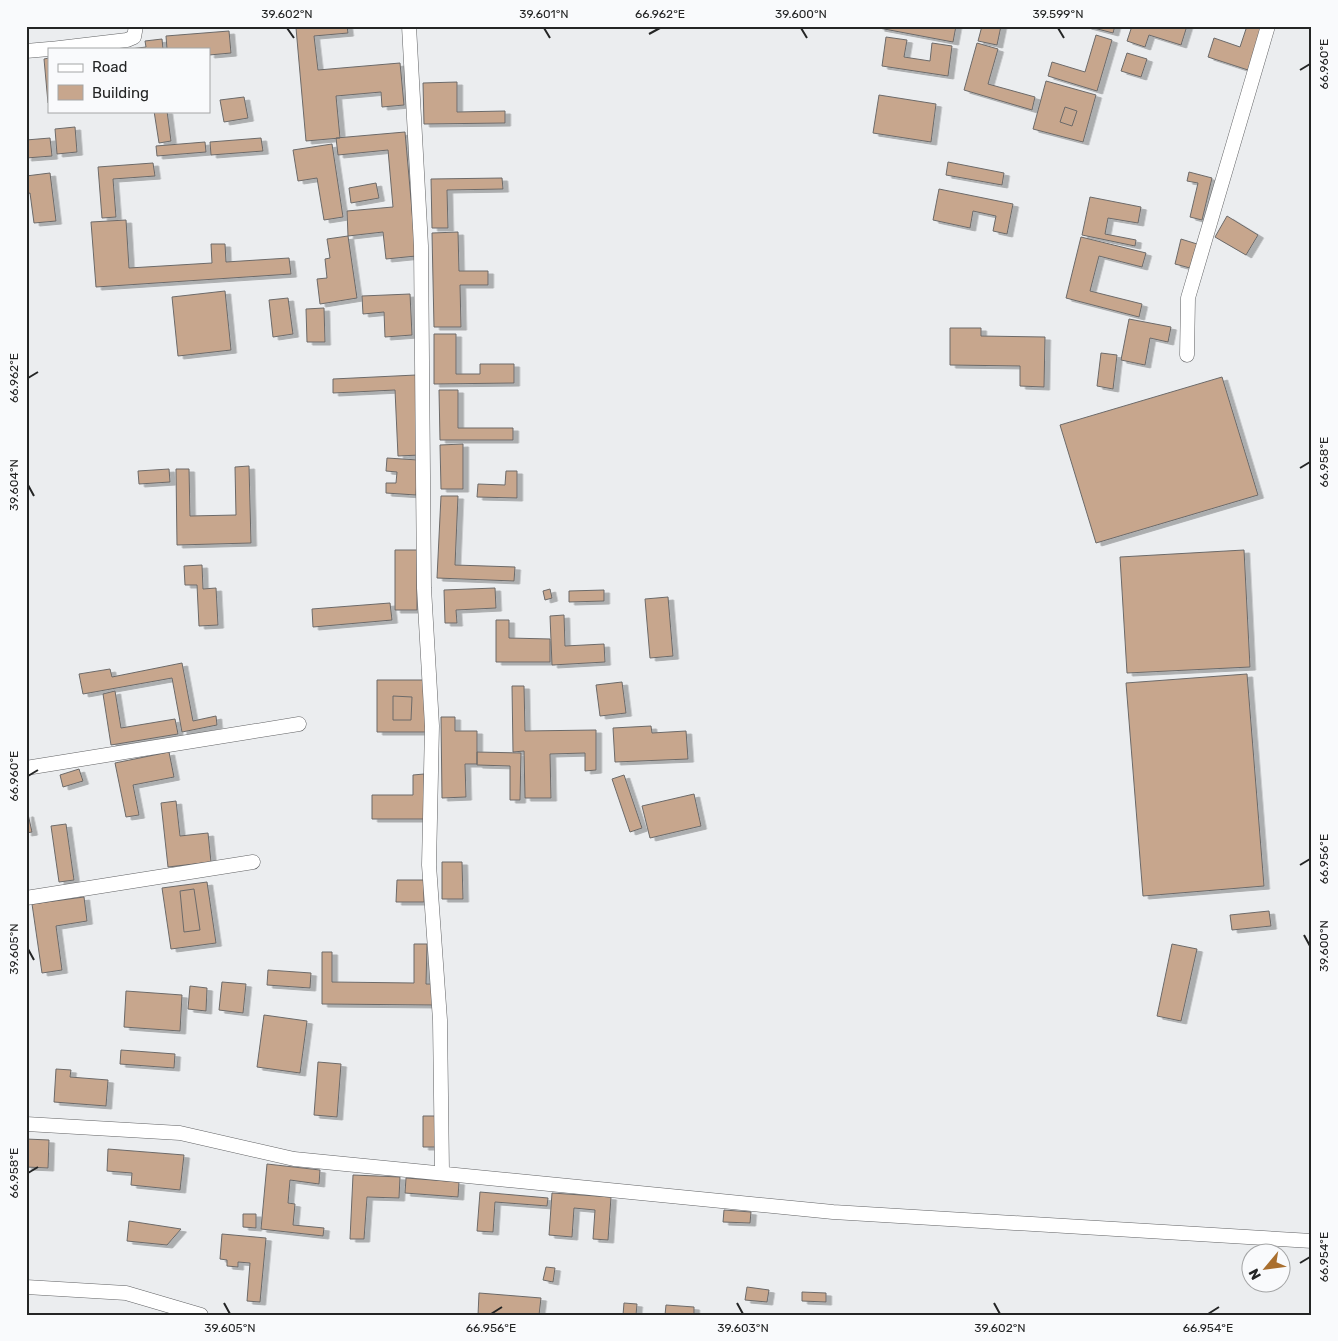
<svg xmlns="http://www.w3.org/2000/svg" width="1338" height="1341" font-family="Rubik,sans-serif">
<style>
.building{fill:#c7a68d;stroke:#6c6a69;filter:url(#shadow)}
.lines{fill:none;stroke-linecap:round;stroke-linejoin:round}
.street-casing{stroke:#626365;stroke-width:15}
.street{stroke:#fff;stroke-width:14}
.ticks{fill:none;stroke:#242525;stroke-width:2}
.neatline{fill:none;stroke:#242525;stroke-width:2}
.ticks-label{font-size:12px;text-anchor:middle;fill:#242525}
</style>
<defs>
<filter id="shadow"><feDropShadow dx="5.5" dy="3" stdDeviation="0" flood-color="#0004"/></filter>
</defs>
<rect width="100%" height="100%" fill="#ebedef"/>
<path class="building" d="M310,26h37l1,7 -34,3 4,34 82,-7 4,42 -22,2 -1,-15 -45,4 4,42 -34,3 -10,-113z
M880,26h76l-3,16 -74,-14z
M982,26h19l-4,19 -19,-4z
M1086,26h29l-2,7z
M1132,26h55l-6,19 -32,-10 -4,12 -18,-6z
M1247,26h16l-15,44 -40,-13 6,-19 26,9z
M229,31l2,22 -22,2v-6h-42l-1,-13z
M1096,35l16,5 -15,51 -49,-15 4,-14 33,10z
M886,37l21,3 -3,17 26,4 2,-18 20,3 -4,30 -66,-10z
M162,39l1,10h-33l16,-2 -1,-6z
M977,43l21,6 -10,35 47,13 -3,13 -68,-20z
M1127,53l20,6 -6,18 -20,-6z
M49,58v45h-1l-4,-44z
M1046,81l50,14 -13,47 -50,-13z
M457,82v30l48,-1v12l-81,1 -1,-41z
M879,95l57,9 -5,38 -58,-9z
M244,97l4,21 -24,4 -4,-22z
M1065,107l12,4 -5,15 -12,-4z
M154,111h13l4,30 -12,2z
M75,127l2,25 -20,2 -2,-25z
M405,132l11,124 -30,3 -3,-27 -35,4 -1,-25 46,-4 -5,-57 -50,5 -2,-17z
M50,138l2,18 -26,2v-18z
M261,138l2,13 -52,4 -1,-13z
M205,142l1,10 -49,4 -1,-10z
M332,144l11,73 -19,3 -7,-42 -19,3 -5,-31z
M948,162l56,11 -2,12 -56,-10z
M153,163l2,13 -42,3 3,38 -14,1 -4,-51z
M1189,172l23,6 -10,42 -12,-3 8,-34 -11,-2z
M50,173l6,48 -22,2 -4,-30 -4,1v-18z
M502,178l1,11 -56,1 1,38h-16l-1,-49z
M376,183l3,15 -28,5 -2,-15z
M939,189l74,15 -6,30 -14,-3 3,-15 -23,-5 -3,17 -37,-8z
M1090,197l51,10 -3,16 -30,-5 -3,16 31,6 -1,6 -53,-11z
M1227,216l31,19 -12,20 -31,-18z
M126,220l3,48 83,-5 -1,-19h14l1,18 63,-4 2,16 -195,13 -5,-65z
M458,232l1,39h29v14h-28l1,42h-27l-2,-94z
M348,236l9,62 -37,6 -3,-25 10,-1 -2,-19 5,-1 -3,-19z
M1081,237l65,16 -4,14 -43,-11 -9,35 52,13 -3,13 -73,-19z
M1181,239l16,5 -7,24 -15,-4z
M225,291l6,59 -53,6 -6,-59z
M410,294l2,41 -27,2 -1,-25 -21,2 -1,-18z
M288,298l5,36 -20,3 -4,-37z
M324,308l1,34h-18l-1,-33z
M1129,319l42,8 -3,15 -18,-4 -5,27 -24,-5z
M950,328h31v8l64,1 -1,50 -24,-1v-20l-70,-1z
M434,334h22v40h24v-10h34v19l-80,1z
M1101,353l16,2 -4,34 -16,-3z
M416,375l4,80 -22,1 -3,-66 -62,3v-14z
M1222,377l36,118 -162,48 -36,-118z
M439,390h19v38h55v12h-73z
M463,444v45h-22l-1,-44z
M387,458l31,2 -2,35 -30,-2v-10h10l1,-11 -11,-1z
M249,466l2,77 -74,2 -1,-76h13l1,47 46,-1 -1,-48z
M169,469l1,13 -31,2 -1,-13z
M506,471h11v27l-40,-1 1,-13 27,1z
M441,496h17l-3,69 60,2 -1,14 -77,-3z
M395,550h22v60h-22z
M1244,550l6,117 -123,6 -7,-116z
M202,565l1,24 13,-1 2,37 -19,1 -2,-41h-12l-1,-19z
M495,588l1,20 -40,2 1,13h-12l-1,-33z
M550,589l2,9 -7,2 -2,-9z
M604,590v11l-35,1v-11z
M668,597l5,59 -23,2 -5,-59z
M390,603l2,17 -79,7 -1,-18z
M564,615l1,31 39,-2 1,18 -53,3 -2,-49z
M496,620h13v18l41,1v23h-54z
M182,663l11,58 23,-5 1,9 -35,7 -10,-54 -89,16 -4,-20 31,-5 2,8z
M1247,674l17,212 -121,10 -17,-213z
M377,680h49v52h-49z
M622,682l4,31 -26,3 -4,-31z
M512,686h12l1,45 71,-1v40l-11,1v-18l-35,1 1,44h-26l-1,-47 -11,1z
M115,691l6,37 54,-9 3,15 -67,11 -8,-51z
M393,696l19,1 -1,23h-18z
M441,717h14v14h22v33h-12l1,33 -24,1z
M651,726l1,7 34,-2 2,28 -73,3 -2,-34z
M169,752l5,25 -41,8 6,30 -13,2 -11,-54z
M477,752l44,1 -1,47h-10v-34l-33,-1z
M79,769l4,12 -20,6 -3,-12z
M424,774v45h-52v-24h41v-20z
M624,775l18,53 -12,4 -18,-53z
M694,794l7,32 -51,12 -8,-32z
M176,801l4,35 28,-3 3,29 -43,5 -7,-64z
M26,814h2l4,18 -6,1z
M66,824l8,56 -15,2 -8,-56z
M442,862h20l1,37h-21z
M397,880h27v22h-28z
M207,882l9,61 -45,6 -9,-61z
M194,889l6,41 -16,2 -4,-41z
M84,897l3,24 -31,5 6,44 -20,3 -10,-69z
M1269,911l2,15 -39,4 -2,-15z
M414,944h13l-1,40h7v21l-111,-1v-52h10v30l82,1z
M1172,944l25,5 -16,72 -24,-5z
M268,970l43,3 -1,15 -43,-3z
M222,982l24,2 -3,29 -24,-3z
M190,986l17,2 -1,23 -18,-2z
M126,991l56,4 -2,36 -56,-4z
M264,1015l43,6 -7,52 -43,-6z
M121,1050l54,4 -1,14 -54,-4z
M318,1062l23,2 -4,53 -23,-2z
M56,1069l15,1 -1,7 38,3 -2,26 -52,-4z
M423,1116h12l1,31h-13z
M26,1139l23,1 -1,28 -22,-1z
M108,1149l76,6 -4,35 -49,-5 1,-12 -25,-2z
M267,1164l53,6 -1,14 -29,-4 -2,23 7,1 -2,21 31,3 -1,8 -62,-7z
M353,1175l47,2 -1,21 -32,-1 -3,42h-14z
M406,1178l53,4 -1,15 -53,-4z
M480,1192l68,6 -1,8 -52,-4 -2,30 -16,-1z
M552,1193l59,4 -3,43 -15,-1 2,-29 -21,-2 -2,29 -23,-2z
M724,1210l27,2 -1,11 -27,-1z
M243,1214h13v14l-13,-1z
M129,1221l52,8 -14,16 -40,-4z
M222,1234l44,4 -6,64 -13,-1 3,-38 -12,-1v5l-11,-1v-6l-7,-1z
M546,1267l9,1 -2,14 -10,-2z
M747,1287l22,3 -2,12 -22,-2z
M802,1292l24,1v9l-24,-1z
M479,1293l62,5 -2,17h-61z
M624,1303l13,1 -1,11h-13z
M666,1305l28,2v8h-29z"/>
<g class="lines">
<defs>
<path id="street" d="M409,26l12,220 3,342 8,138 -3,139 11,155 2,151
M51,49l76,-9 7,-3 2,-11
M26,51l23,-2
M1187,355l1,-57 80,-272
M26,768l273,-44
M26,898l227,-36
M26,1124l154,9 114,26 539,53 479,29
M26,1287l100,6 75,22"/>
</defs>
<use href="#street" class="street-casing"/>
<use href="#street" class="street"/>
</g>
<path class="ticks" d="M287,28l7,10M544,28l6,10M801,28l6,10M1058,28l6,10M649,34l11,-6M1300,70l10,-6M28,378l10,-6M1300,468l10,-6M28,485l6,11M28,776l10,-6M1300,865l10,-6M1304,935l6,11M28,949l6,11M28,1173l10,-6M1300,1263l10,-6M224,1303l6,11M737,1303l6,11M994,1303l6,11M491,1314l11,-7M1208,1314l11,-7"/>
<rect width="1338" height="1341" fill="none" stroke="#f9fafc" stroke-width="55"/>
<rect x="48" y="48" width="162" height="65" fill="#f9fafc" stroke="#a4a5a6"/>
<rect x="58" y="64" width="25" height="8" fill="#ffffff" stroke="#a4a5a6"/>
<text x="92" y="72" font-size="15" fill="#242525">Road</text>
<rect x="58" y="85" width="25" height="15" fill="#c7a68d" stroke="#a4a5a6"/>
<text x="92" y="98" font-size="15" fill="#242525">Building</text>
<g transform="translate(1266 1268) rotate(241)"><circle r="24" fill="#f9fafc" stroke="#a4a5a6"/>
<path d="M0-4L9 19L0 12L-9 19Z" fill="#a96f2f"/>
<text y="-8" font-size="14" font-weight="bold" text-anchor="middle" fill="#242525">N</text>
</g>
<rect x="28" y="28" width="1282" height="1286" class="neatline"/>
<g class="ticks-label">
<text x="287" y="18">39.602°N</text>
<text x="544" y="18">39.601°N</text>
<text x="660" y="18">66.962°E</text>
<text x="801" y="18">39.600°N</text>
<text x="1058" y="18">39.599°N</text>
<text transform="translate(1324 64) rotate(-90)" y="4">66.960°E</text>
<text transform="translate(14 378) rotate(-90)" y="4">66.962°E</text>
<text transform="translate(1324 462) rotate(-90)" y="4">66.958°E</text>
<text transform="translate(14 485) rotate(-90)" y="4">39.604°N</text>
<text transform="translate(14 776) rotate(-90)" y="4">66.960°E</text>
<text transform="translate(1324 859) rotate(-90)" y="4">66.956°E</text>
<text transform="translate(1324 946) rotate(-90)" y="4">39.600°N</text>
<text transform="translate(14 949) rotate(-90)" y="4">39.605°N</text>
<text transform="translate(14 1173) rotate(-90)" y="4">66.958°E</text>
<text transform="translate(1324 1257) rotate(-90)" y="4">66.954°E</text>
<text x="230" y="1332">39.605°N</text>
<text x="491" y="1332">66.956°E</text>
<text x="743" y="1332">39.603°N</text>
<text x="1000" y="1332">39.602°N</text>
<text x="1208" y="1332">66.954°E</text>
</g>
</svg>
